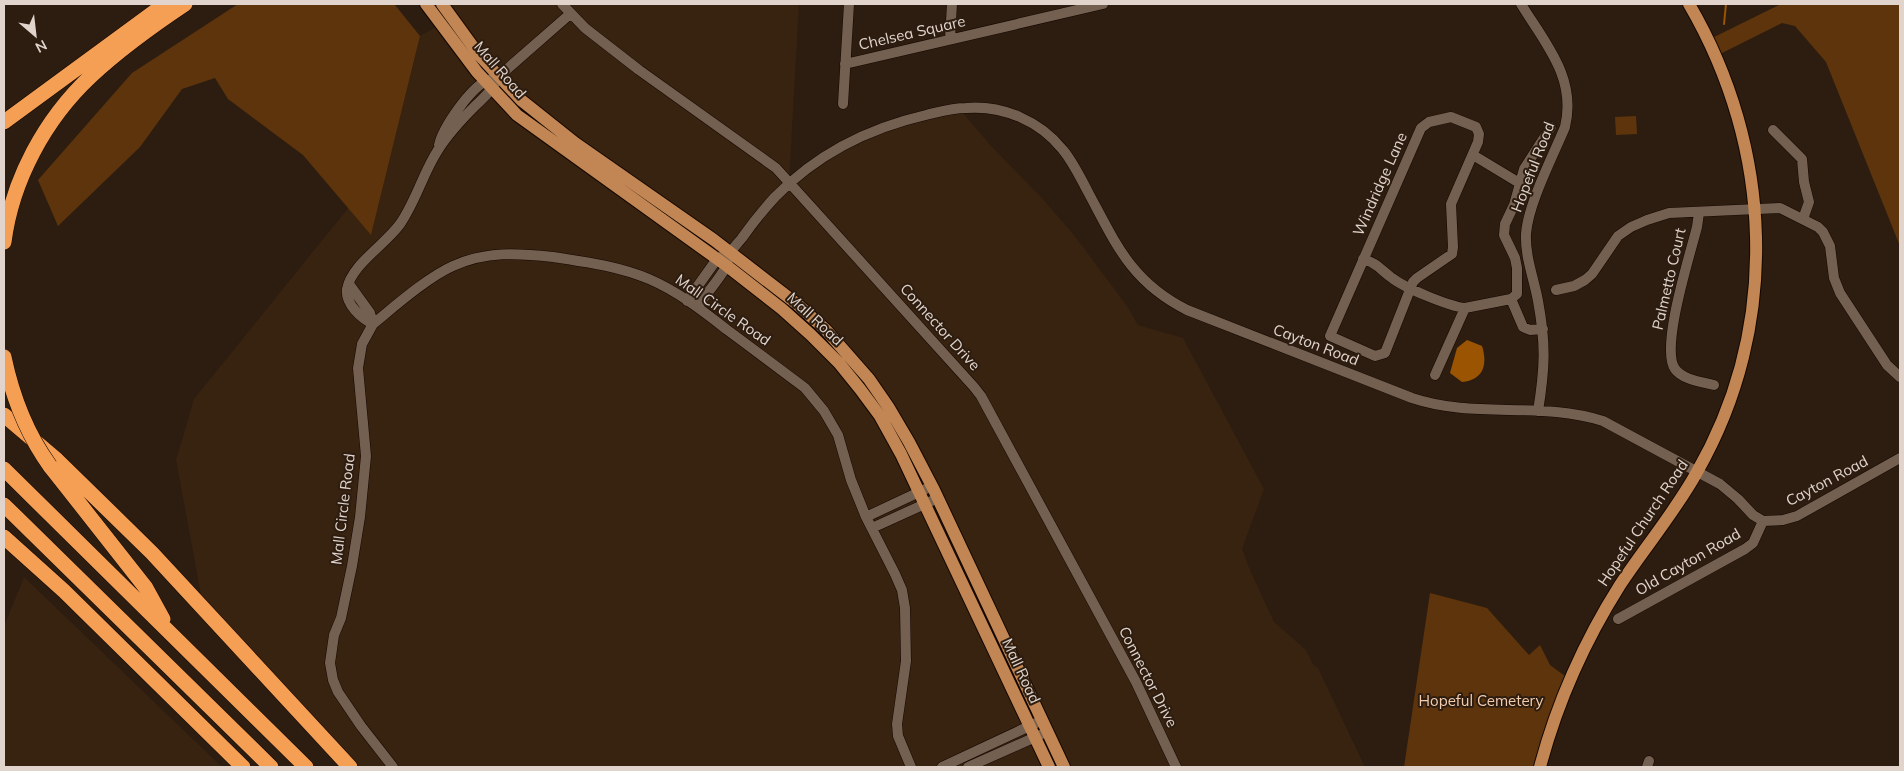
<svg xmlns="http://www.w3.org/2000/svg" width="1904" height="771" font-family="Mulish,sans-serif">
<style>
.built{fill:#382210}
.green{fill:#5d340c}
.water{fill:#9a5402}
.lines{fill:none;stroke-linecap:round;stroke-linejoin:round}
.stream{stroke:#9a5402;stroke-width:2}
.minor-casing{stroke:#150700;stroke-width:11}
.major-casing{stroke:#150700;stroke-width:14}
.highway-casing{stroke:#150700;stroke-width:16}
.minor{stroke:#736051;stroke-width:10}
.major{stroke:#c18653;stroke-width:12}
.highway{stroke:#f59f55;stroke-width:15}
.highway-bridge-casing{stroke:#150700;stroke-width:16;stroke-linecap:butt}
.highway-bridge{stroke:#f59f55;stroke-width:15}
.labels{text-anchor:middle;stroke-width:4;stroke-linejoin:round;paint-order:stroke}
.street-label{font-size:15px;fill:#e0d4cc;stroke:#2d1d10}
.park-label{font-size:15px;fill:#f4cdae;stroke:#2d1d10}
</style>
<rect width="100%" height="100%" fill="#2d1d10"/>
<path class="built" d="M442,4h357l-10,178 56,-37 109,-36 5,5 4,-1 28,33 50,51 33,38 53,71 11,19 45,13 81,151 -22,60 8,21 24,52 32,28 7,14 5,4 47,99h-301l-127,-271 -59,-104 -91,-96 -248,-181z
M441,24l76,91 265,194 98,107 169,351h-699l-146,-156 -28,-151 18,-61 155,-192 22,27 49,-198z
M24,577l198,190h-218v-141z"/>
<path class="green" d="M238,4h155l2,1 25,31 -49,199 -68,-80 -75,-56 -13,-21 -33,11 -42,58 -82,79 -20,-46 94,-107z
M1781,4h119v242l-74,-184 -31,-36 -13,-3 -66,33 -8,-16z
M1636,116l1,18 -21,1 -1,-18z
M1430,593l57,15 42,47 11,-10 10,20 19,14 -29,88h-136z"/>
<path class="water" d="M1467,340l15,6c6,19 1,34 -20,36l-12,-9 7,-25z"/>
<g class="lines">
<path class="stream" d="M1724,24l2,-20"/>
<defs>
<path id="minor" d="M562,4l23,24 54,42 137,98 198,219 7,9 155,286 40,85
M1521,4c24,39 56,74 44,123 -12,29 -37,77 -39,107 -1,23 8,45 12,67 8,43 7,67 0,110
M950,39l2,-35
M845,64l258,-60
M843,104l6,-100
M1451,117l25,10 3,7 -1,8 -27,62 2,43 -1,7 -35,24 -4,4 -28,71 -10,3 -45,-20 91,-208 8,-6z
M1773,130l29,29 2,23 5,20 -6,17
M439,145c4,-18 31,-56 47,-64 4,-2 8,-3 12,-4l72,-63
M1473,155l48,29
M1699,213l-2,14c-7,28 -37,121 -22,142 8,11 27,13 39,16
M1363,259c13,3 19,12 29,19 13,10 56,28 73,30
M349,284l21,29 3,11
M1556,290l18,-4 11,-6 7,-6 26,-38 13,-9 16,-7 22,-7 111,-5 38,19 5,5 7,14 4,32 6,15 47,72 13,12
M1511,299l12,28 7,3 13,-1
M687,301l30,-42 6,-3
M697,307c9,-13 21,-26 29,-40 2,-4 2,-10 4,-14 3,-5 8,-10 12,-15 10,-14 21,-28 33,-41 41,-42 94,-69 151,-82 13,-3 26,-7 40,-7 37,-3 74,13 97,42 10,12 17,27 25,42 28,52 43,90 99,118l225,88c62,21 129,3 191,23l117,63 18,15 15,16 10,6 20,-1 14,-4 103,-58
M373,324c-12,-6 -28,-20 -26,-35 4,-24 38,-44 53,-65 16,-23 23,-51 38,-74 10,-16 24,-31 37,-44 8,-8 16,-14 20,-23
M1435,375l30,-67 46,-9 6,-5v-26l-2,-10 -11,-23 1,-11 9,-19 10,-36 27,-42
M866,517l66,-31
M872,528l66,-30
M1618,619l127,-70 8,-6 10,-22
M393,767l-32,-41 -23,-34 -5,-12 -3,-17 4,-28 7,-17 11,-52 8,-49 6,-61 -8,-88 4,-24 11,-20c22,-18 55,-47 80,-58 33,-15 65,-13 100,-9 33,5 65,9 96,22 28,12 53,31 77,50 26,19 52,39 79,59l19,23 14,24 13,45 15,37 29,57 7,16 3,18 1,53 -9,63 1,12 13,31
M942,767l94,-44
M968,767l72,-32
M1647,767l2,-6"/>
<path id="major" d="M426,4l51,68 40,43 210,151 55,43 29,26 28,28 21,26 20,27 21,38 148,313
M442,4l37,51 42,45 54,43 139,97 83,64 29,26 43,49 20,29 20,34 25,48 130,277
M1540,767c17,-64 44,-125 80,-182 25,-38 55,-73 77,-113 84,-147 76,-324 -8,-468"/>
<path id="highway" d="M4,122l161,-118
M4,242c8,-62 41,-123 87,-166 29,-27 61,-50 94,-72
M4,415l53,45 95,93 198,214
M50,466l96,122 17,31
M4,469l302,298
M4,505l267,262
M4,537l60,54 179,176"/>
</defs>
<use href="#minor" class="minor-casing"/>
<use href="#major" class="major-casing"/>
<use href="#highway" class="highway-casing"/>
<use href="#minor" class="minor"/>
<use href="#major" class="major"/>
<use href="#highway" class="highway"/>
<defs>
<path id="highway-bridge" d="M4,357c8,38 23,77 46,109"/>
</defs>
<use href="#highway-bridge" class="highway-bridge-casing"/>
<use href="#highway-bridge" class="highway-bridge"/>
</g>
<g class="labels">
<g class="street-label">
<text transform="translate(912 33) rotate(-13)" y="5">Chelsea Square</text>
<text transform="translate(500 70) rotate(49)" y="5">Mall Road</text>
<text transform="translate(1533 167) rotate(-69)" y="5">Hopeful Road</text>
<text transform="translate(1380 184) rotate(-66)" y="5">Windridge Lane</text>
<text transform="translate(1669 279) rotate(-77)" y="5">Palmetto Court</text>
<text transform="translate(723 310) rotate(35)" y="5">Mall Circle Road</text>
<text transform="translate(815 319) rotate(43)" y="5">Mall Road</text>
<text transform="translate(940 327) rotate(48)" y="5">Connector Drive</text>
<text transform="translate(1316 345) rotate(21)" y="5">Cayton Road</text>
<text transform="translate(1827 481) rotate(-28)" y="5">Cayton Road</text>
<text transform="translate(343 509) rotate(-83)" y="5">Mall Circle Road</text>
<text transform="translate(1643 523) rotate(-56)" y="5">Hopeful Church Road</text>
<text transform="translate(1688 562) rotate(-30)" y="5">Old Cayton Road</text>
<text transform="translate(1021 671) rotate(65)" y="5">Mall Road</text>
<text transform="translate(1148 677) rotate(63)" y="5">Connector Drive</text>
</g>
<g class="park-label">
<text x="1481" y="706">Hopeful Cemetery</text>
</g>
</g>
<rect width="1904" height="771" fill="none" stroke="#e0d4cc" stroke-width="10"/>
<g transform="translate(35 35) rotate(152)" stroke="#2d1d10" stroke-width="4" paint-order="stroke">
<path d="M0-4L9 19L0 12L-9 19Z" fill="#e0d4cc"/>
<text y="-8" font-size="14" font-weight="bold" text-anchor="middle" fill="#e0d4cc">N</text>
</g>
</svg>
